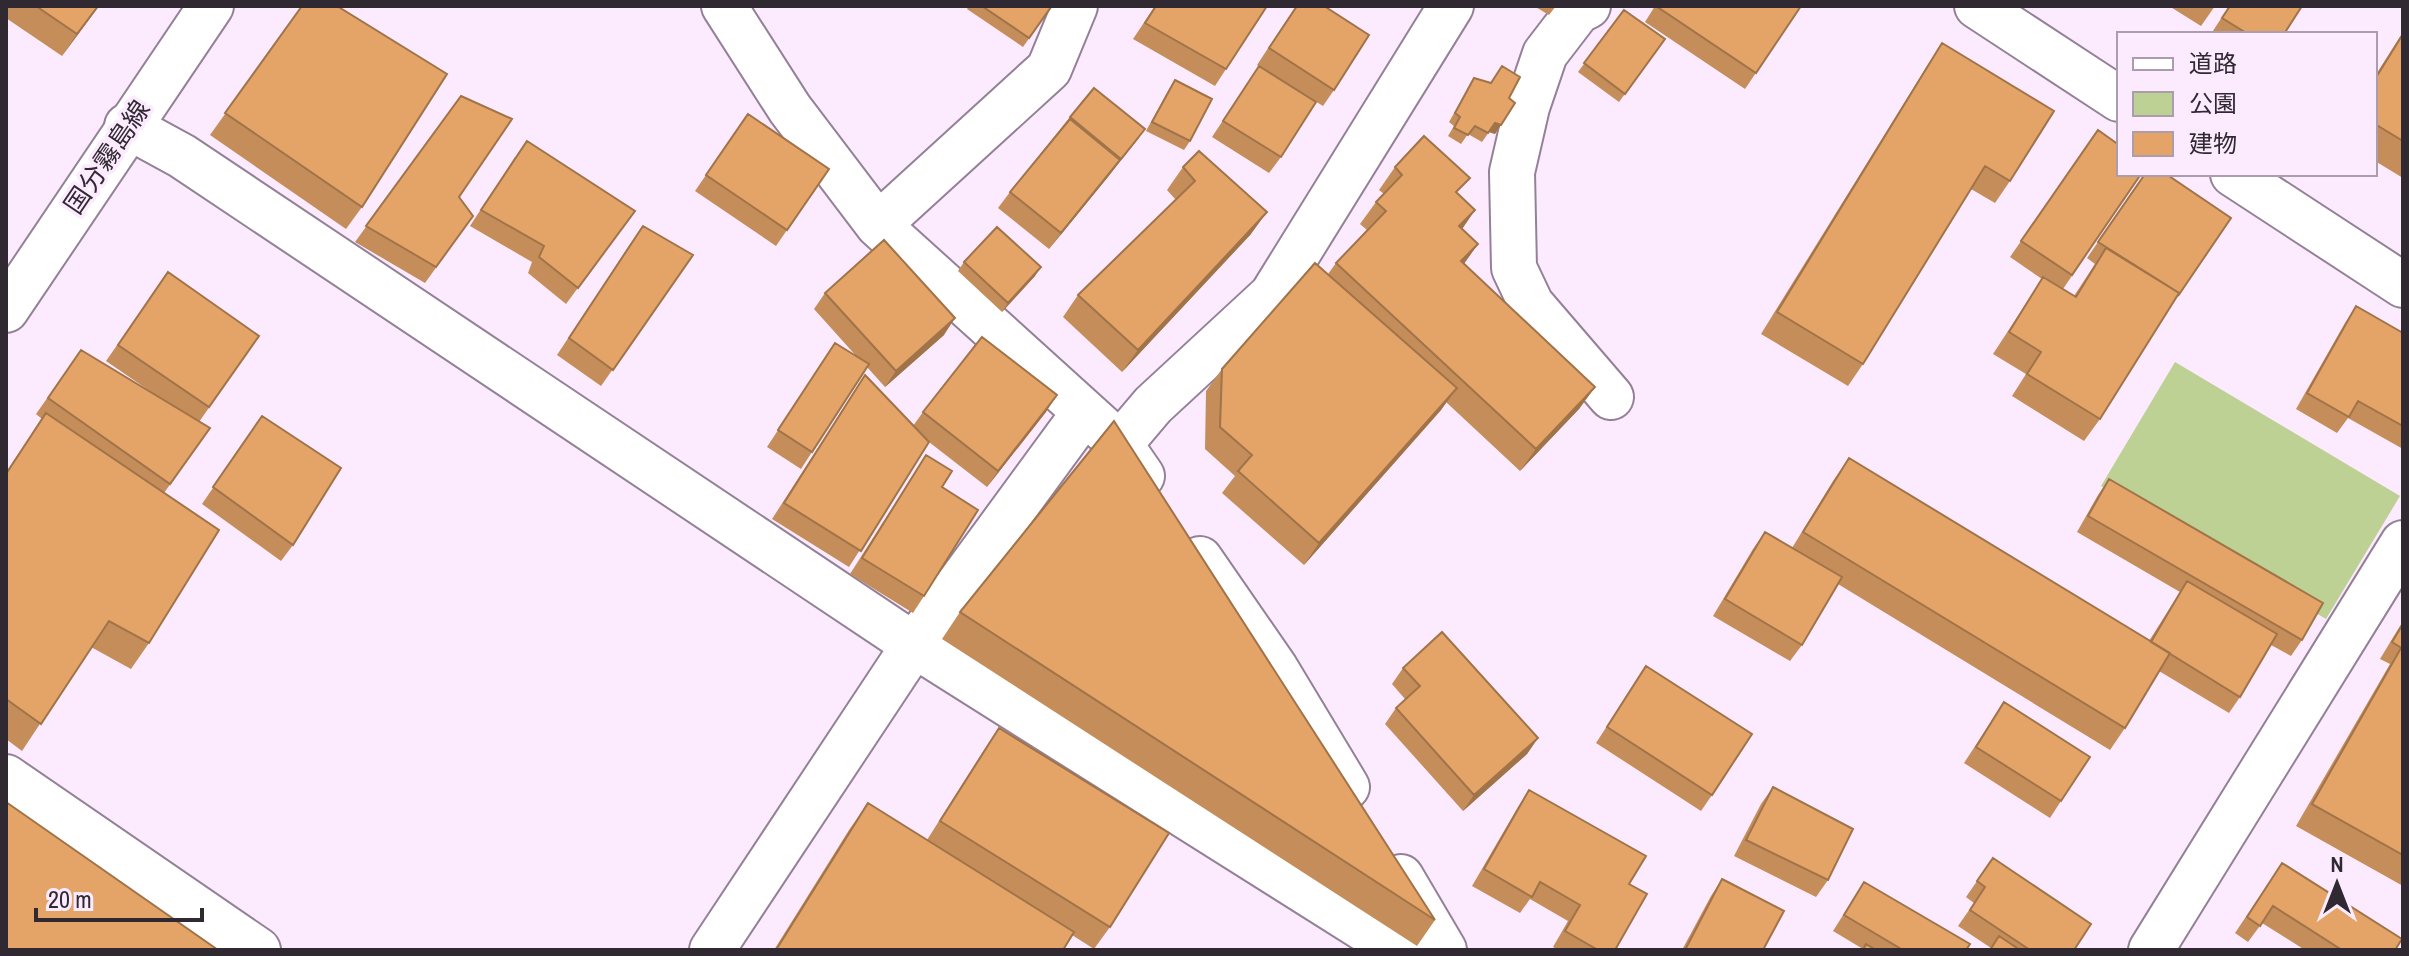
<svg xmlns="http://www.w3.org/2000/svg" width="2409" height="956" font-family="'Archivo Narrow','Noto Sans JP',sans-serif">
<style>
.green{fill:#bcd193}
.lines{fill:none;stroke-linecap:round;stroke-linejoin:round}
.minor-casing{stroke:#948197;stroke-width:48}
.tertiary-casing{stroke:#948197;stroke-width:48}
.primary-casing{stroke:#948197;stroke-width:48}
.minor{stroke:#fff;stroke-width:44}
.tertiary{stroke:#fff;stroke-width:44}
.primary{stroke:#fff;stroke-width:44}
.wall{fill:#c48d59}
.shaded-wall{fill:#a07349}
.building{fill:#e4a468;stroke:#a07349;stroke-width:2}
.labels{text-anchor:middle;stroke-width:7;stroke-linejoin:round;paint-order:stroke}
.street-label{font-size:26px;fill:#312932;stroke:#fcebfe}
</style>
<rect width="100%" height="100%" fill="#fcebfe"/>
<path class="green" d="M2175,362l225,134 -74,123 -225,-133z"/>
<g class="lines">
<defs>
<path id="minor" d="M724,6l66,103 88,116 242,219 22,32
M1588,6l-10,5 -33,43 -18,53 -15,65 2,96 17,36 80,93
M127,126l55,30 732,489 484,305
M878,225l171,-156 26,-63
M1120,444l33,-39 119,-110 179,-289
M1200,559l76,110 71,118
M6,777l252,173
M1401,877l43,73
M712,950l202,-305 170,-232
M2151,950l252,-407"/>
<path id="tertiary" d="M1977,6l142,93
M2233,174l170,111"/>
<path id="primary" d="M6,310l205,-304"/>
</defs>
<use href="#minor" class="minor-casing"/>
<use href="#tertiary" class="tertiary-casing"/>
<use href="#primary" class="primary-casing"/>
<use href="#minor" class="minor"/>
<use href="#tertiary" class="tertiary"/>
<use href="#primary" class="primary"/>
</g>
<path class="wall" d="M6,6h93l-37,50 -56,-38z
M302,6l60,201 -16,22 -136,-94z
M969,6h80l2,1 -28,40 -56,-38z
M1155,6l71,63 -11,17 -82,-47z
M1296,6l38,84 -11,16 -66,-41z
M1534,6h22l-7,9z
M1655,6h146l-56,83 -100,-67z
M2169,6h46l-14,20z
M2229,6h73l-18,28h-73z
M1624,10l41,29 -46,63 -41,-30z
M2403,32v146l-28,-17v-85z
M1942,43l68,138 -15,22 -24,-14 -108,175 -15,22 -87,-52 166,-268z
M1259,66l22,91 -12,16 -57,-36z
M1474,78l35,20 -8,27 -6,9 -6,-2 -7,10 -14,-8 -7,10 -13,-8 6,-10 -5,-4z
M1175,80l15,61 -6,9 -38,-19 23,-42z
M461,96l-2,101 14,19 -48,67 -70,-41z
M748,114l39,116 -11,16 -81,-55z
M1070,117l69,21 -90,111 -51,-41 12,-16z
M2098,130l43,44 -78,115 11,7 21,-32 -8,-6 58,-84 30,125 -75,120 -16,22 -72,-45 14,-22 -33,-20 49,-75 -32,-22z
M515,157l108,70 -57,77 -38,-31 4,-11 -62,-36z
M1183,167l68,67 -129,138 -59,-55 15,-22 98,-95 -9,-10z
M1395,167l64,27 16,16 -13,19 16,15 -14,20 131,123 -16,22 -59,62 -74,-69 -5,8 -137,155 -82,-72 13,-17 -30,-27 1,-58 16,-22 106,-95 8,-11 31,-33 -7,-6 16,-22 8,-8 -5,-4z
M631,243l62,12 -92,131 -44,-31z
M964,262l71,14 -33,36 -44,-41z
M168,272l91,64 -60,86 11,6 -46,65 -15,150 -18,26 -40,-22 -69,104 -16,-12v-267l36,-53 -6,-5 45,-64 79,48 -54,-37z
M825,293l119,42 -59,52 -18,-20 -66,102 -34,-22 68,-104 23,15 -44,-49z
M2356,306l47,27v116l-55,-31 -11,15 -41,-24 49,-86z
M865,375l48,51 10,-14h123l-59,75 -58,-45 -80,125 -77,-48z
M262,416l31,129 -12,16 -79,-57z
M926,455l16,32 -18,109 -11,17 -63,-39z
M1849,458l300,183 31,-49 -103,-60 21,-37 11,-16 193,161 -11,16 -20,-11 -31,52 -11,16 -70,-42 -34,57 -15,22 -272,-166 -36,61 -12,16 -77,-45 40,-67 12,-17 27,16 41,-67z
M960,612l475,308 -18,26 -475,-307z
M2403,621v265l-107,-60 94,-162 -10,-5z
M1646,666l66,129 -11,16 -105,-68z
M1403,668l135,70 -11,16 -64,57 -78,-87 11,-16 9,-9 -13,-15z
M2004,702l57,99 -11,17 -86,-55z
M999,728l111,199 -16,22 -22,-14 -9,15h-289l75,-120 19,-27 59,37 57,-90z
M1773,787l55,93 -12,17 -82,-41 27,-52z
M1529,790l100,94 -14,66h-57l-5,-3 15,-26 -38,-22 -10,14 -48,-27 46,-79z
M1993,858l81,92h-84l1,-2 -33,-22 16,-23 -8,-6z
M2282,863l113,87h-90l-43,-27 -14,19 -13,-9z
M1722,879l41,71h-81l29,-54z
M1864,882l102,68h-104l1,-1 -30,-18z"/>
<path class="shaded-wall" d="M98,6h1l-37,50 15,-22z
M1495,123l6,2 -6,9 -6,-2z
M1145,129l-37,48 -59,72 12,-16z
M1475,210l-15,22 -1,-6z
M1267,212l-16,22 -129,138 16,-22z
M1478,244l-16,22 -1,-5z
M1041,267l-6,9 -33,36 6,-9z
M955,318l-11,17 -59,52 11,-16z
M1595,387l-16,22 -59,62 16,-22z
M1457,388l-16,22 -137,155 15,-22z
M1057,395l-11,17 -59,75 11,-16z
M1538,738l-11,16 -64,57 11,-16z"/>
<path class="building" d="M36,6h62l-21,28z
M302,6h35l110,68 -85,133 -137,-94z
M982,6h67l2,1 -22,31z
M1156,6h111l-41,63 -81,-46z
M1297,6h27l45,29 -35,55 -65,-42z
M1656,6h145l-45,67z
M2230,6h72l-18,28h-36l-26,-16z
M1624,10l41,29 -40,55 -41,-31z
M2403,34v107l-28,-17v-45z
M1942,43l112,68 -44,70 -25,-15 -122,198 -86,-52z
M1259,66l57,36 -35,55 -58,-36z
M1502,66l18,11 -11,21 6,5 -14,22 -6,-2 -7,10 -13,-7 -7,9 -14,-7 6,-11 -5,-4 19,-35 17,5z
M1175,80l37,19 -22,42 -38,-19z
M1094,88l51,41 -24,30 -51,-42z
M461,96l51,23 -53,78 14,19 -37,51 -70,-41z
M748,114l81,55 -42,61 -81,-55z
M1070,119l50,41 -59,73 -51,-41z
M2098,130l21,15v29h22l-69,101 -51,-34z
M1424,136l46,42 -14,14 19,18 -16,16 19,18 -17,17 134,126 -59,62 -200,-186 50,-52 -10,-9 26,-27 -7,-8z
M527,141l108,70 -57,77 -39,-31 5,-11 -63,-36z
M1199,151l68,61 -129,138 -60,-55 117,-114 -12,-14z
M2145,174h21l65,44 -53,78 1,-3 -81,-51z
M643,226l50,29 -80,115 -44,-32z
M997,227l44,40 -33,36 -44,-41z
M884,240l71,78 -59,53 -71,-78z
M2106,248l73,45 -79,126 -73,-45 14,-22 -32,-20 34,-55 33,20z
M1315,263l142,125 -138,155 -81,-72 14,-16 -32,-28 2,-58z
M168,272l91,64 -50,71 -91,-62z
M2356,306l47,27v93l-45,-25 -9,16 -42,-24z
M982,337l75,58 -59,76 -75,-59z
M835,343l34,21 -57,88 -34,-22z
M81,350l129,78 -40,56 -122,-86z
M865,375l64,67 -68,109 -77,-48z
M46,413l173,117 -70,113 -40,-22 -68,103 -35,-25v-225z
M262,416l79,52 -48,77 -80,-58z
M1114,421l321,499 -475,-308z
M926,455l26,16 -10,16 36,23 -54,86 -62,-38z
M1849,458l321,195 -45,75 -322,-196z
M2109,479l214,124 -21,37 -214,-124z
M1765,532l77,45 -40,68 -77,-46z
M2187,581l90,53 -37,63 -89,-55z
M2403,624v25l-11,-7z
M1442,632l96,106 -64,57 -78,-87 24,-22 -17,-18z
M2401,648l2,1v206l-91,-51z
M1646,666l106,68 -40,61 -105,-68z
M2004,702l86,55 -29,44 -85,-54z
M999,728l170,105 -59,94 -170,-106z
M1773,787l80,42 -25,51 -82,-40z
M1529,790l117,66 -17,28 18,10 -32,56h-17l-33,-19 15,-26 -40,-23 -8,15 -48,-28z
M6,802l212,148h-212z
M868,803l206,129 -11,18h-287z
M1993,858l98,66 -17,26h-44l-60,-40 15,-23 -8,-6z
M2282,863l120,76 -7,11h-53l-69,-44 -13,20 -13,-9z
M1722,879l62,32 -21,39h-78z
M1864,882l106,62 -4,6h-63l-59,-35z
M1999,936l21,14h-30z
M1866,944l10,6h-13z"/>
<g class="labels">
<g class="street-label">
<text transform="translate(107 157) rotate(-56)" y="9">国分霧島線</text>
</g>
</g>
<rect width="2409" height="956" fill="none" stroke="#312932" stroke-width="16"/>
<rect x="2117" y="32" width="260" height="144" fill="#fcebfe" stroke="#ab9dac" stroke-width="2"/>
<rect x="2133" y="58" width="40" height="12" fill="#ffffff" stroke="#ab9dac" stroke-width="2"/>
<text x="2189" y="72" font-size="24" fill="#312932">道路</text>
<rect x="2133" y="92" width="40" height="24" fill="#bcd193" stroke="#ab9dac" stroke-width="2"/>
<text x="2189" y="112" font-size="24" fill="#312932">公園</text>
<rect x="2133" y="132" width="40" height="24" fill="#e4a468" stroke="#ab9dac" stroke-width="2"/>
<text x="2189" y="152" font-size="24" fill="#312932">建物</text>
<g transform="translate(2337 884)" stroke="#fcebfe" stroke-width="6" paint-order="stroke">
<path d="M0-6L14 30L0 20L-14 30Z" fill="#312932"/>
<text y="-12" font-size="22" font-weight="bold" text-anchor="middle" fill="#312932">N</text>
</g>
<path d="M36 908v12h166v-12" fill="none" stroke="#312932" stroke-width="4"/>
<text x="48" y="908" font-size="24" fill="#312932" stroke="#fcebfe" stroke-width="6" paint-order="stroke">20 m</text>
</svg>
